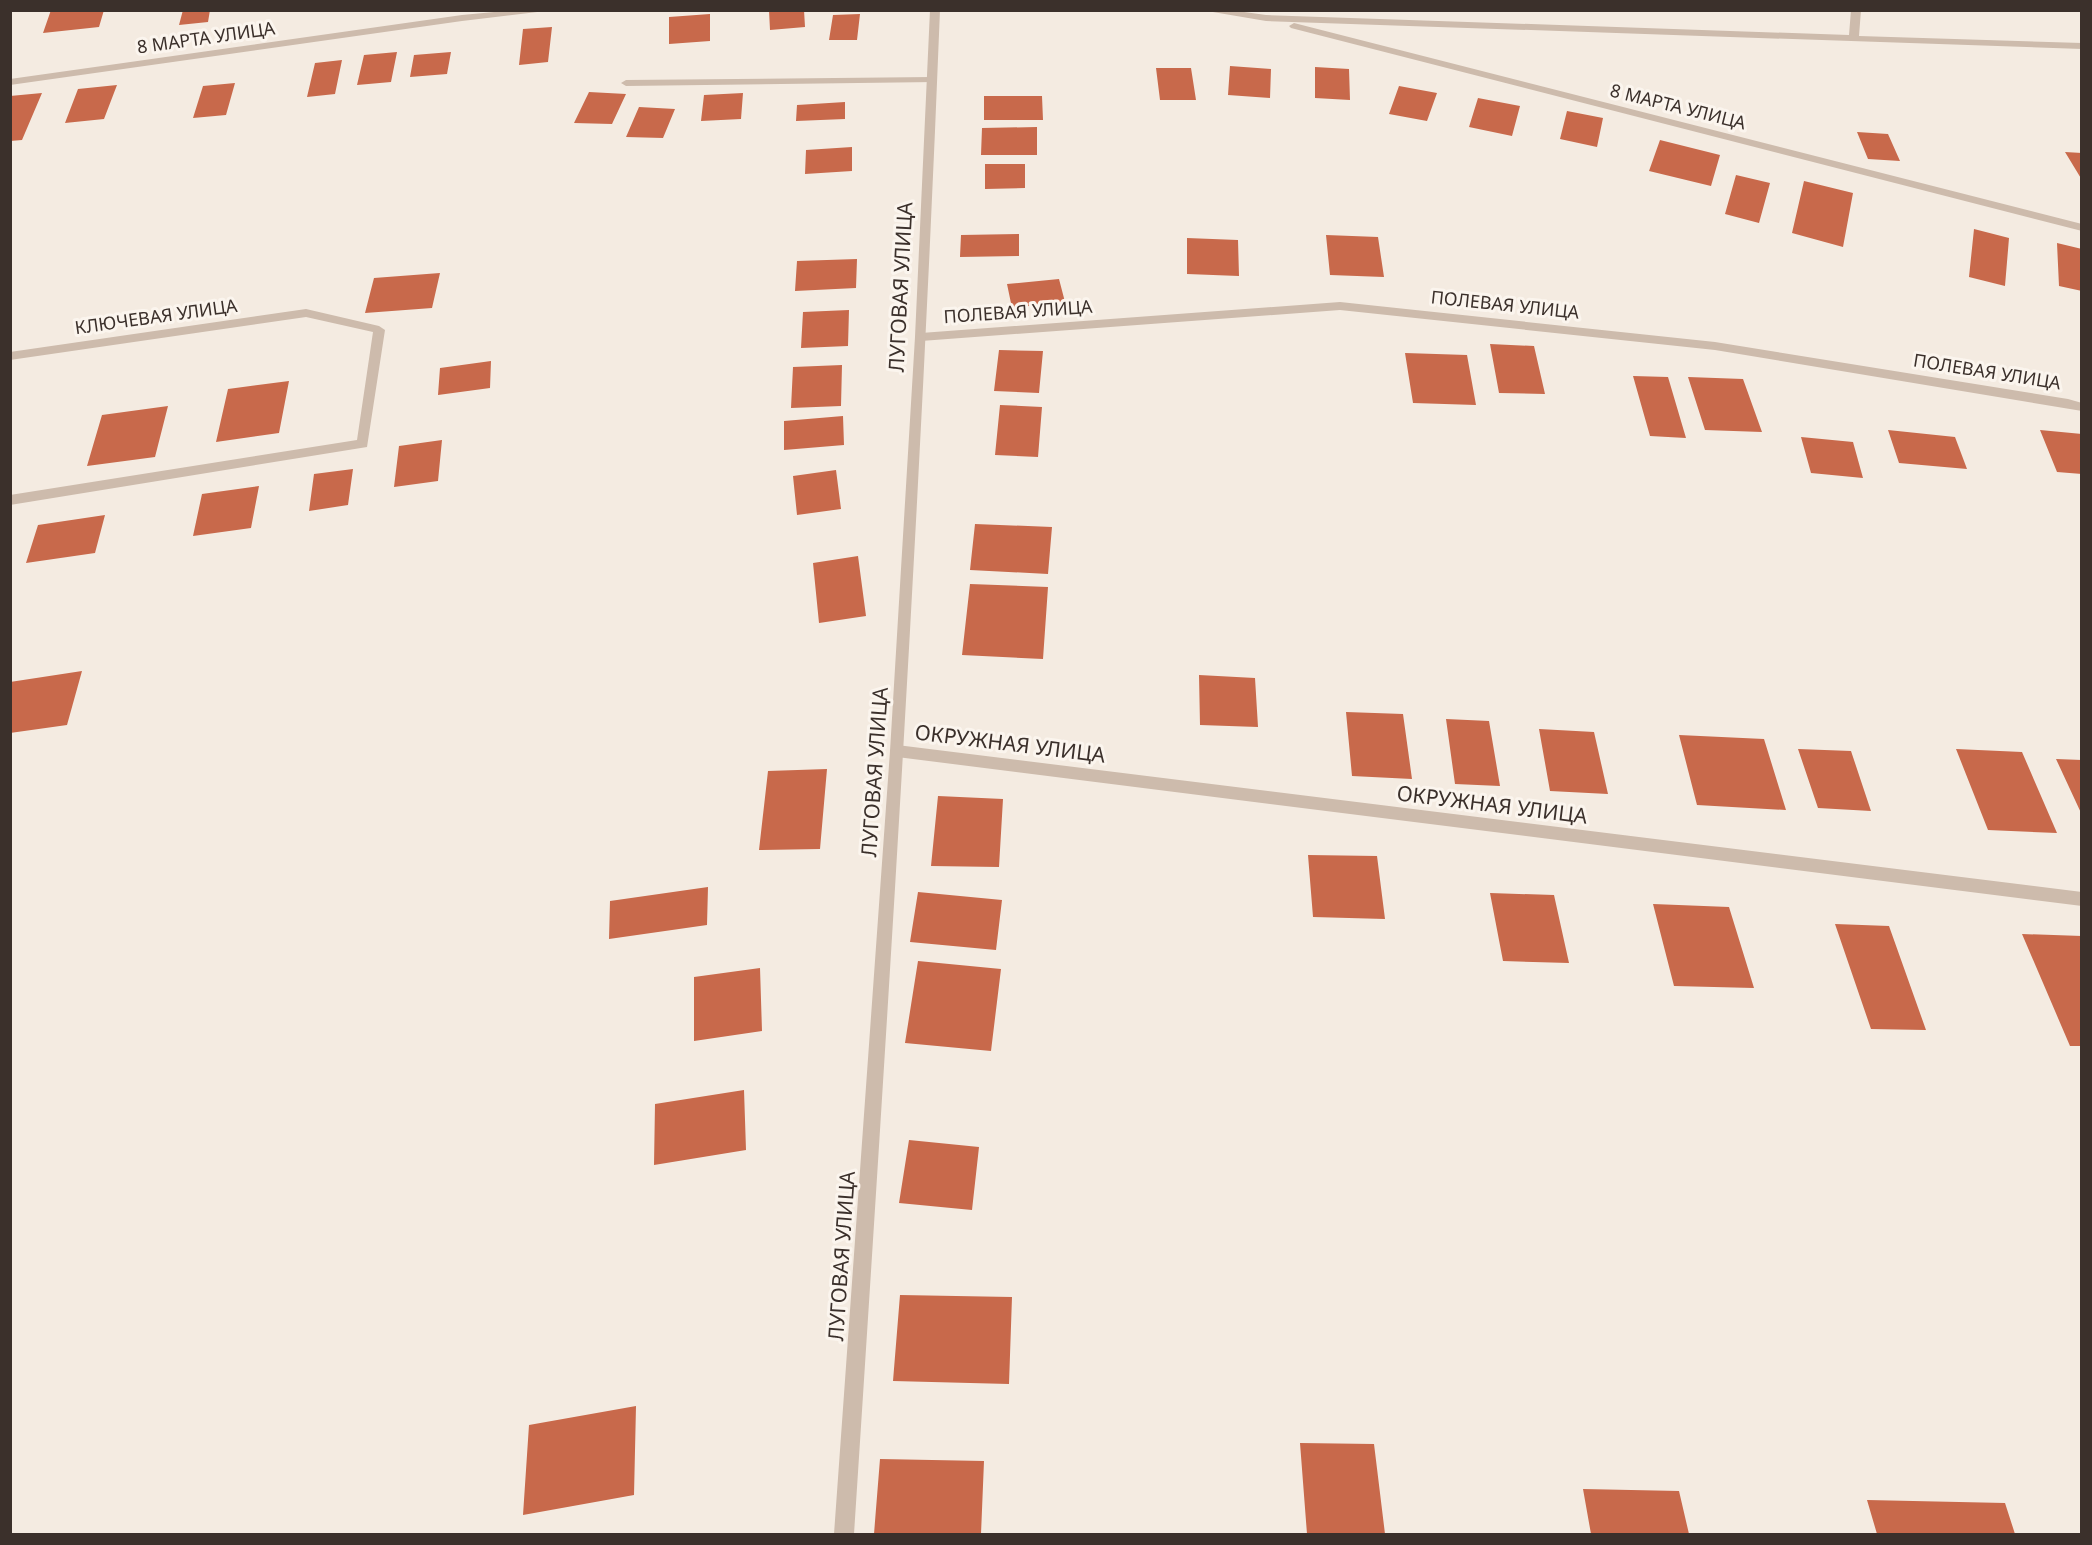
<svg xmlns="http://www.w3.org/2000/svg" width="2092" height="1545" font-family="'Noto Sans',sans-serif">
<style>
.building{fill:#c8694b}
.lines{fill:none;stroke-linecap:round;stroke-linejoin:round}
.minor{fill:#cdbbac;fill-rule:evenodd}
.tertiary{fill:#cdbbac;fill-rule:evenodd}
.labels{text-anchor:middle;stroke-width:6;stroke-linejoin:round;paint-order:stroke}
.far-street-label{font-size:18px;fill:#3b302b;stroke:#fbf5ee}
.street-label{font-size:21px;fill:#3b302b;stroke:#fbf5ee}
</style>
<rect width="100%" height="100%" fill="#f4ebe1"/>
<path class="building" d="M51,10h53l-5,17 -56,6z
M183,10h27l-2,12 -29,3z
M769,10h35l1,17 -35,3z
M710,14v27l-41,3v-27z
M860,14l-3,26h-28l4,-25z
M552,27l-4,35 -29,3 4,-36z
M397,52l-6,30 -34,3 7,-30z
M451,52l-4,22 -37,3 4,-22z
M342,60l-7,34 -28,3 8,-34z
M1230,66l41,3 -1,29 -42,-3z
M1315,67l34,2 1,31 -35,-2z
M1156,68h35l5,32h-36z
M235,83l-9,32 -33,3 10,-32z
M117,85l-13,34 -39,4 13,-34z
M1399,86l38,7 -10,28 -38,-7z
M589,92l37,2 -14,30 -38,-1z
M42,93l-20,47 -12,1v-45z
M743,93l-2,26 -40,2 3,-26z
M984,96h58l1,24h-59z
M1478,98l42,8 -8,30 -43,-9z
M845,102v17l-49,2 1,-16z
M639,107l36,2 -12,29 -37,-1z
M1567,111l36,7 -6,29 -37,-8z
M1037,127v28h-56l1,-27z
M1857,132l31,2 12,27 -32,-2z
M1660,140l60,15 -9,31 -62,-15z
M852,147v24l-47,3 1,-24z
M2065,152l17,1v27z
M985,164h40v24l-40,1z
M1736,175l34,8 -11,40 -34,-9z
M1804,181l49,12 -10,54 -51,-14z
M1974,229l35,9 -4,48 -36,-9z
M1019,234v22l-59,1 1,-22z
M1326,235l52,2 6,40 -54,-2z
M1187,238l51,2 1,36 -52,-2z
M2057,243l25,6v42l-23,-5z
M857,259l-1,29 -61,3 2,-30z
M440,273l-8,35 -67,5 9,-35z
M1059,279l6,23 -53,6 -5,-24z
M849,310l-1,36 -47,2 2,-36z
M1490,344l44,2 11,48 -46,-1z
M999,350l44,1 -4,42 -45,-2z
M1405,353l62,2 9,50 -63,-2z
M491,361l-1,27 -52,7 2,-27z
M842,365l-1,41 -50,2 2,-41z
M1633,376l35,1 18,61 -36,-2z
M1688,377l55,2 19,53 -57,-2z
M289,381l-10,52 -63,9 12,-53z
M1000,405l42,2 -4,50 -43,-2z
M168,406l-13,51 -68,9 15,-51z
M843,416l1,29 -60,5v-29z
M1888,430l67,7 12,32 -68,-6z
M2040,430l42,4v40l-25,-2z
M1801,437l52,5 10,36 -52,-5z
M442,440l-4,41 -44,6 5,-41z
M353,469l-5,36 -39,6 5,-37z
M836,470l5,39 -44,6 -4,-39z
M259,486l-8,42 -58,8 9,-42z
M105,515l-10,38 -69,10 12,-38z
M975,524l77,3 -4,47 -78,-4z
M858,556l8,60 -47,7 -6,-60z
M970,584l78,3 -5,72 -81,-4z
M82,671l-15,54 -57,8v-51z
M1199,675l56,3 3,49 -58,-2z
M1346,712l57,2 9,65 -60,-3z
M1446,719l43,2 11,65 -45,-2z
M1539,729l55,3 14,62 -58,-3z
M1679,735l85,4 22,71 -89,-5z
M1798,749l53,2 20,60 -53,-3z
M1956,749l66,3 35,81 -69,-3z
M2056,759l26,1v55z
M827,769l-7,80 -61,1 9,-79z
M938,796l65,3 -4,68 -68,-1z
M1308,855l69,1 8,63 -72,-2z
M708,887l-1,38 -98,14 1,-38z
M918,892l84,8 -6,50 -86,-8z
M1490,893l64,2 15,68 -66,-2z
M1653,904l76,3 25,81 -80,-2z
M1835,924l54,2 37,104 -55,-1z
M2022,934l60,2v110h-12z
M918,961l83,8 -10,82 -86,-8z
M760,968l2,63 -68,10v-64z
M744,1090l2,60 -92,15 1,-61z
M909,1140l70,7 -7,63 -73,-7z
M900,1295l112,2 -3,87 -116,-3z
M636,1406l-2,89 -111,20 6,-90z
M1300,1443l74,1 11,90h-78z
M880,1459l104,2 -3,73h-107z
M1583,1489l96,2 10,43h-98z
M1867,1500l138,3 10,31h-138z"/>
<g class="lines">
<path class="minor" d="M514,10h40l-92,11 -452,64v-6l452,-64z
M1201,10h29l36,5 583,20 2,-25h10l-2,26 223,7v6l-816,-28z
M1294,23l788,201v7l-791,-203 -2,-2z
M932,77l3,1v4l-309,4 -5,-3 5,-3z
M1340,302l375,40 353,57 14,4v8l-367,-61 -375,-40 -419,31 -6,-4 6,-4z
M306,309l73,17 6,4 -18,117 -357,58v-10l347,-55 16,-108 -67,-15 -296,43v-8z
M897,745l1185,147v14l-1185,-149 -5,-2 -2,-4 2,-4z"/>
<path class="tertiary" d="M930,10h10c-20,509 -53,1016 -86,1524h-20l56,-783 25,-414z"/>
</g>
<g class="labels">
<g class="far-street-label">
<text transform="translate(206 38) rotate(-8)" y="6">8 МАРТА УЛИЦА</text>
<text transform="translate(1678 107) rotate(14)" y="6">8 МАРТА УЛИЦА</text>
<text transform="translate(1505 305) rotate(6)" y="6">ПОЛЕВАЯ УЛИЦА</text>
<text transform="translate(1018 312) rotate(-4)" y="6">ПОЛЕВАЯ УЛИЦА</text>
<text transform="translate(156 317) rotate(-8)" y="6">КЛЮЧЕВАЯ УЛИЦА</text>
<text transform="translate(1987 372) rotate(9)" y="6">ПОЛЕВАЯ УЛИЦА</text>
</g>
<g class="street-label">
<text transform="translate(901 287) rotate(-87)" y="7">ЛУГОВАЯ УЛИЦА</text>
<text transform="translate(1010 744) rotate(7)" y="7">ОКРУЖНАЯ УЛИЦА</text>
<text transform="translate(875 772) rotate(-86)" y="7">ЛУГОВАЯ УЛИЦА</text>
<text transform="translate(1492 805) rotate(7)" y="7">ОКРУЖНАЯ УЛИЦА</text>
<text transform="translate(842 1256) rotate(-86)" y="7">ЛУГОВАЯ УЛИЦА</text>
</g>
</g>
<rect width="2092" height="1545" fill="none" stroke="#3b302b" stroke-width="24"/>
</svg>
